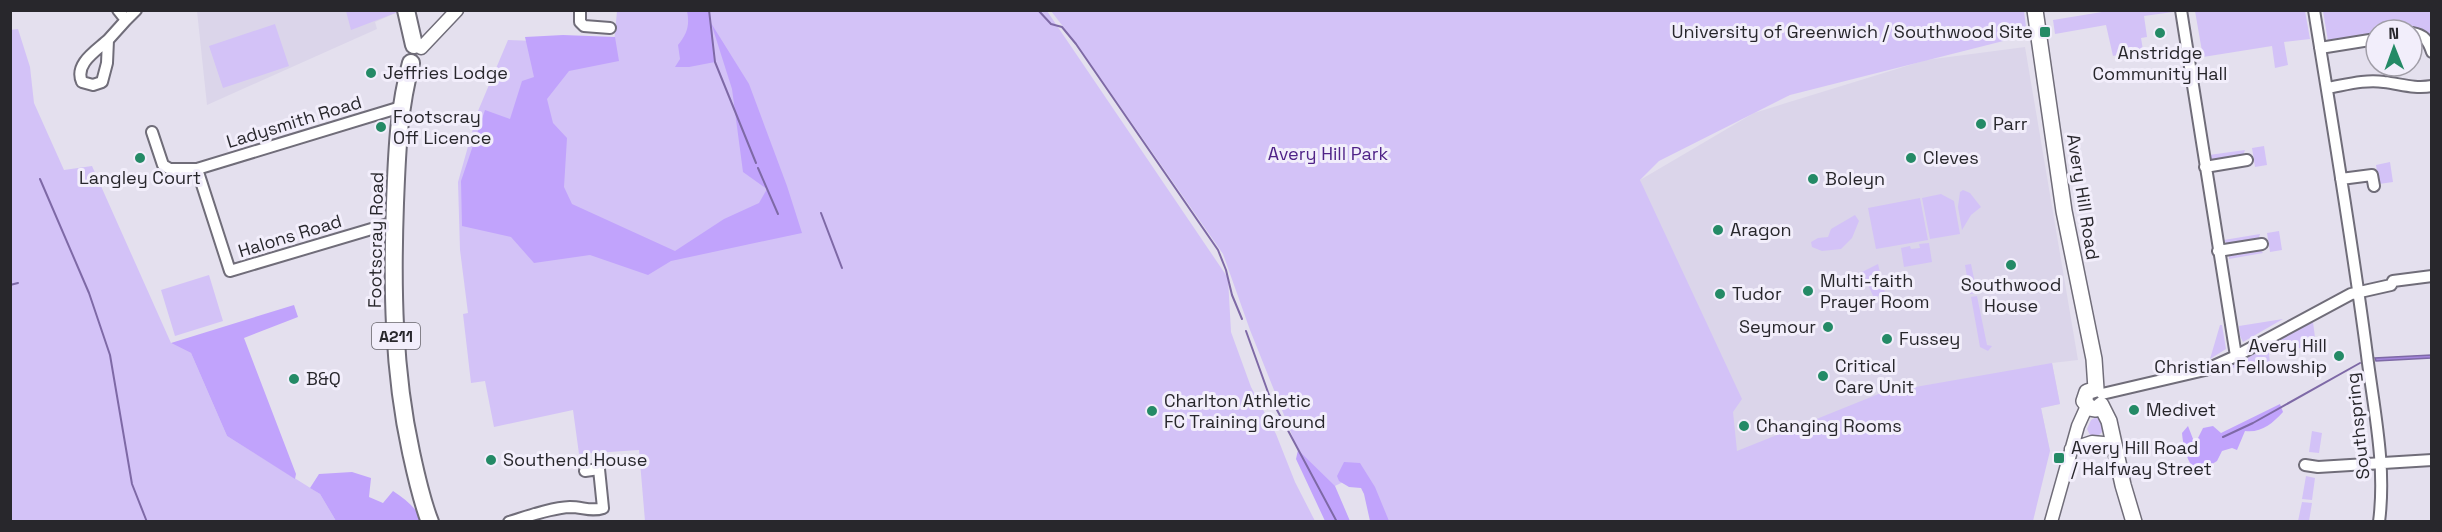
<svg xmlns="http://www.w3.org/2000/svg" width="2442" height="532" font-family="'Space Grotesk',sans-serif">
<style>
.built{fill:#dbd5ea}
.green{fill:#d3c2f7}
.forest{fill:#c1a3fc}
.water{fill:#a385db;stroke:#7e69a6;stroke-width:1.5}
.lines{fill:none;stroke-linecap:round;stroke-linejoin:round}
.stream{stroke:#7e69a6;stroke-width:2}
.minor-casing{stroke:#706d79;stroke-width:14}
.tertiary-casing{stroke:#706d79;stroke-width:15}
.secondary-casing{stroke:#706d79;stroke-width:18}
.primary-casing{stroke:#706d79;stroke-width:20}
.minor{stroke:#fff;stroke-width:10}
.tertiary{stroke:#fff;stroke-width:12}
.secondary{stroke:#fff;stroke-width:15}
.primary{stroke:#fff;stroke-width:16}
.poi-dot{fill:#248a66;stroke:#f2eefb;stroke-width:2}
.labels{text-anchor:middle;stroke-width:6;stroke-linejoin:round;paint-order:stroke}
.shield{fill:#f2eefb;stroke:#65636a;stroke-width:1.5}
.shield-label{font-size:16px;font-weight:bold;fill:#28272c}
.poi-label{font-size:18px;fill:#28272c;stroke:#f2eefb;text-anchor:start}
.street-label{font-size:18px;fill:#28272c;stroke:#f2eefb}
.park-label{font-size:18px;fill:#502388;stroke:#f2eefb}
</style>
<rect width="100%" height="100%" fill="#e4e0ee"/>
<path class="built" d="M398,10v2l-23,10 2,7 -170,76 -10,-94z
M2025,47l53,313 -26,3 8,41 -19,4 9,43h-313l-97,-271 114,-67 172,-53z"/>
<path class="green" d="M398,10v2l-47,18 -5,-19z
M617,11h430l181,267 3,54 20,55 25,47 19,48 20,39h-670l-6,-71 -60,4 -6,-44 -79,17 -9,-46 -14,2 -8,-69 5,-1 -8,-63 -2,-68 20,-71 30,-71 106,4z
M1051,11h973l3,24 -237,60 -131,66 -19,19 102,219 -9,13 4,39 144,-58 171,-30 8,41 -19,4 9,43 -17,70 -650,1 -23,-48 -44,21 -66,-165 -27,-76 -144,-207z
M2108,11l65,-1v2l-29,4 3,21 -6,1 2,12 -30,6 -7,-31 -51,9 -2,-14z
M2195,11h110l5,28 -26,3 4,23 -13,3 -3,-22 -69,11z
M2323,11h108v27l-8,-9 -47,1v3l-48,8z
M275,24l14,42 -66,22 -14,-42z
M18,29l12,38 4,36 30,67 28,-4 79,177 20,10 36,83 93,58 16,27 -325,1 -1,-492z
M2264,146l3,19 -12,2 -3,-19z
M2245,150l-2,6 -30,5 -4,-6z
M2390,162l3,20 -14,2 -3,-19z
M1963,190l7,3 11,14 -10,8 -9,15 -4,-23 2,-15z
M1941,194l13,7 6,33 -30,5 -8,-41z
M1920,198l8,42 -52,9 -8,-41z
M1855,215l4,6 -7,17 -11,11 -19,2 -10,-4 -1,-5 7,-4 10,-1 3,-8z
M2279,231l3,19 -12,2 -3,-19z
M2260,234l-2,7 -30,4 -4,-5z
M1929,243l3,19 -28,5 -3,-19 9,-2 1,3 9,-1 -1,-4z
M2259,248l4,5 -34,6v-5z
M1878,264l7,29 -11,5 -12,-26z
M1971,264l6,29 -7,1 -5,-29z
M209,275l14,46 -48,15 -14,-46z
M1977,296l10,49 5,1 -4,5 -8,-4 -9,-50z
M2283,319l-40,23 -3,-6 -1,-10z
M2313,322l3,23 -44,8 -2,-8z
M2220,325h2l4,24 -16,10z
M2268,346l2,16 -44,7z
M2096,417l4,2 3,12 -6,6 -7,-2 -3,-6 4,-9z
M2312,431l10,2 -3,20 -10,-1z
M2306,476l9,2 -3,22 -10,-1z
M2302,502l10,1 -3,18h-11z"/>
<path class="forest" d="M687,11h22l2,12 38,61 38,102 15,47 -131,28 -23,14 -58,-20 -56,8 -23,-26 -49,-11 -1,-45 24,-71 25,9 12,-38 12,-4 -9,-40 38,-2 52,2 4,24 -50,10 -22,28 6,24 14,15 -3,49 8,17 103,47 49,-32 35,-16 8,-14 -24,-17 -11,-83 -20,-63 3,36 -26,5h-14l5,-8 -2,-14c9,-11 12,-20 9,-34z
M294,305l4,12 -54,21 52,136 -1,5 -68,-43 -36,-83 -20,-10z
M2280,404l3,8c-11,12 -22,21 -38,19l-8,19 -5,-2 -10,3 -5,10 -19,12c-11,-9 -15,-27 -16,-40l6,-7 7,18 8,-16 10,-2 8,7z
M1298,450l37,36 15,35h-25l-29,-62z
M1344,462l16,1 15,24 14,34h-19l-6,-27 -3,-6 -12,-1 -10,-6 -2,-5z
M352,472l19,6 -2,19 14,6 10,-12c12,8 24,17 29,30h-86l-16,-27 -10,-6 9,-14z"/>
<path class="water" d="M2431,355v3l-55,3 -1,-3z"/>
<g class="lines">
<path class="stream" d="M709,10l6,52 41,101
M1038,10l13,14 11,3 14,17 142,206 8,20 6,25 10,24
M758,168l20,46
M40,179l49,114 21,62 22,129 15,38
M821,213l21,55
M10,285l8,-2
M1246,331l23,64 68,127
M2223,437l30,-14 107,-60"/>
<defs>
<path id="minor" d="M118,10l8,10 10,-10
M580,10v12l4,4 26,2
M2181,10l55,346
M2314,10c19,118 39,235 54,353 7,52 18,105 11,159
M2412,33c12,2 16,7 20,19
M108,40c-12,11 -34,24 -26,42l11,3 9,-3 5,-19 1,-23 18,-20
M2320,48l56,-9
M2327,88c18,-3 38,-9 57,-6 17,2 30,7 48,4
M152,132l11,33 7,4h27l204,-62
M2205,167l42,-7
M197,169l33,102 155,-46 9,-1
M2341,179l31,-4 2,11
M2218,251l44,-7
M2102,394l103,-24 31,-14 115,-62 40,-9 2,-4 39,-5
M2305,465l13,2 114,-7
M509,522c20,-6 41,-14 61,-15 13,0 21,5 33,1l-4,-39 -14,2"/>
<path id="tertiary" d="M421,48l36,-38
M2071,449l21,-7 22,2
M2051,522l27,-96 9,-20"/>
<path id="secondary" d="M2035,10l29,201 30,148 2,30
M2096,389l-9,3 -3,9 6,7 6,1 5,-4
M2101,405l8,16 14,64 11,37"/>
<path id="primary" d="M406,10l8,35
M411,63c-13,47 -14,92 -16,140 -3,83 -2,167 16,249 5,23 10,47 19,70"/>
</defs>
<use href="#minor" class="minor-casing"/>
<use href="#tertiary" class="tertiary-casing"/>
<use href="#secondary" class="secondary-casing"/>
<use href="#primary" class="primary-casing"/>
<use href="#minor" class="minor"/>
<use href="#tertiary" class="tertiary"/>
<use href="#secondary" class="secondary"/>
<use href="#primary" class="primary"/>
</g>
<g class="poi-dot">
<rect x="2039" y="26" width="12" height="12" rx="3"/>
<circle cx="2160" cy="33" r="6"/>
<circle cx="371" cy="73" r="6"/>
<circle cx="1981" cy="124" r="6"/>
<circle cx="381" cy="127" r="6"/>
<circle cx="140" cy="158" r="6"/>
<circle cx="1911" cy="158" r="6"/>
<circle cx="1813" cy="179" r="6"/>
<circle cx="1718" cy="230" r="6"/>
<circle cx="2011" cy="265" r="6"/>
<circle cx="1808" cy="291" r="6"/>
<circle cx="1720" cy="294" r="6"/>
<circle cx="1828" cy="327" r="6"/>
<circle cx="1887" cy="339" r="6"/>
<circle cx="2339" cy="356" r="6"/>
<circle cx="1823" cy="376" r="6"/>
<circle cx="294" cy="379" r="6"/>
<circle cx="2134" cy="410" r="6"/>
<circle cx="1152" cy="411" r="6"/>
<circle cx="1744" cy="426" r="6"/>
<rect x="2053" y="452" width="12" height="12" rx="3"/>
<circle cx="491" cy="460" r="6"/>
</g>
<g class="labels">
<rect class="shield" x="372" y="323" width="48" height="26" rx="4.5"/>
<g class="shield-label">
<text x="396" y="342">A211</text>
</g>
<g class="poi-label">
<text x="2033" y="38" text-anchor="end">University of Greenwich / Southwood Site</text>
<text x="2160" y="59" text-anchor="middle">Anstridge<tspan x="2160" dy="21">Community Hall</tspan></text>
<text x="383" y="79">Jeffries Lodge</text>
<text x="393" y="123">Footscray<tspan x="393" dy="21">Off Licence</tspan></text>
<text x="1993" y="130">Parr</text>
<text x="1923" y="164">Cleves</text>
<text x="140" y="184" text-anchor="middle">Langley Court</text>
<text x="1825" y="185">Boleyn</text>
<text x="1730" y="236">Aragon</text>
<text x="1820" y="287">Multi-faith<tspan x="1820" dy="21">Prayer Room</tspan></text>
<text x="2011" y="291" text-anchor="middle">Southwood<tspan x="2011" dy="21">House</tspan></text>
<text x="1732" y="300">Tudor</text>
<text x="1816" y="333" text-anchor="end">Seymour</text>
<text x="1899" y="345">Fussey</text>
<text x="2327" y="352" text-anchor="end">Avery Hill<tspan x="2327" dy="21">Christian Fellowship</tspan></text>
<text x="1835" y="372">Critical<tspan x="1835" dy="21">Care Unit</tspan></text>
<text x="306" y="385">B&amp;Q</text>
<text x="1164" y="407">Charlton Athletic<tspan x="1164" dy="21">FC Training Ground</tspan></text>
<text x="2146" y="416">Medivet</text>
<text x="1756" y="432">Changing Rooms</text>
<text x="2071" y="454">Avery Hill Road<tspan x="2071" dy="21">/ Halfway Street</tspan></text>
<text x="503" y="466">Southend House</text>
</g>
<g class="street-label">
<text transform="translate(294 122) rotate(-17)" y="6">Ladysmith Road</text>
<text transform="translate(2083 197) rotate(81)" y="6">Avery Hill Road</text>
<text transform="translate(290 236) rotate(-17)" y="6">Halons Road</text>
<text transform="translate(376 240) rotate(-89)" y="6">Footscray Road</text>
<text transform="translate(2358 426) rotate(-96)" y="6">Southspring</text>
</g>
<g class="park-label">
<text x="1328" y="160">Avery Hill Park</text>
</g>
</g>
<rect width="2442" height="532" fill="none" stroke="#28272c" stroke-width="24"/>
<g transform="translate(2394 48) rotate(359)"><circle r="28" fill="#f2eefb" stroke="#a19ea8" stroke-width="1.5"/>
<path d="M0-4.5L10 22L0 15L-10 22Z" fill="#248a66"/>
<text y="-9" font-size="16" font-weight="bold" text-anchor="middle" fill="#28272c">N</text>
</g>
</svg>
